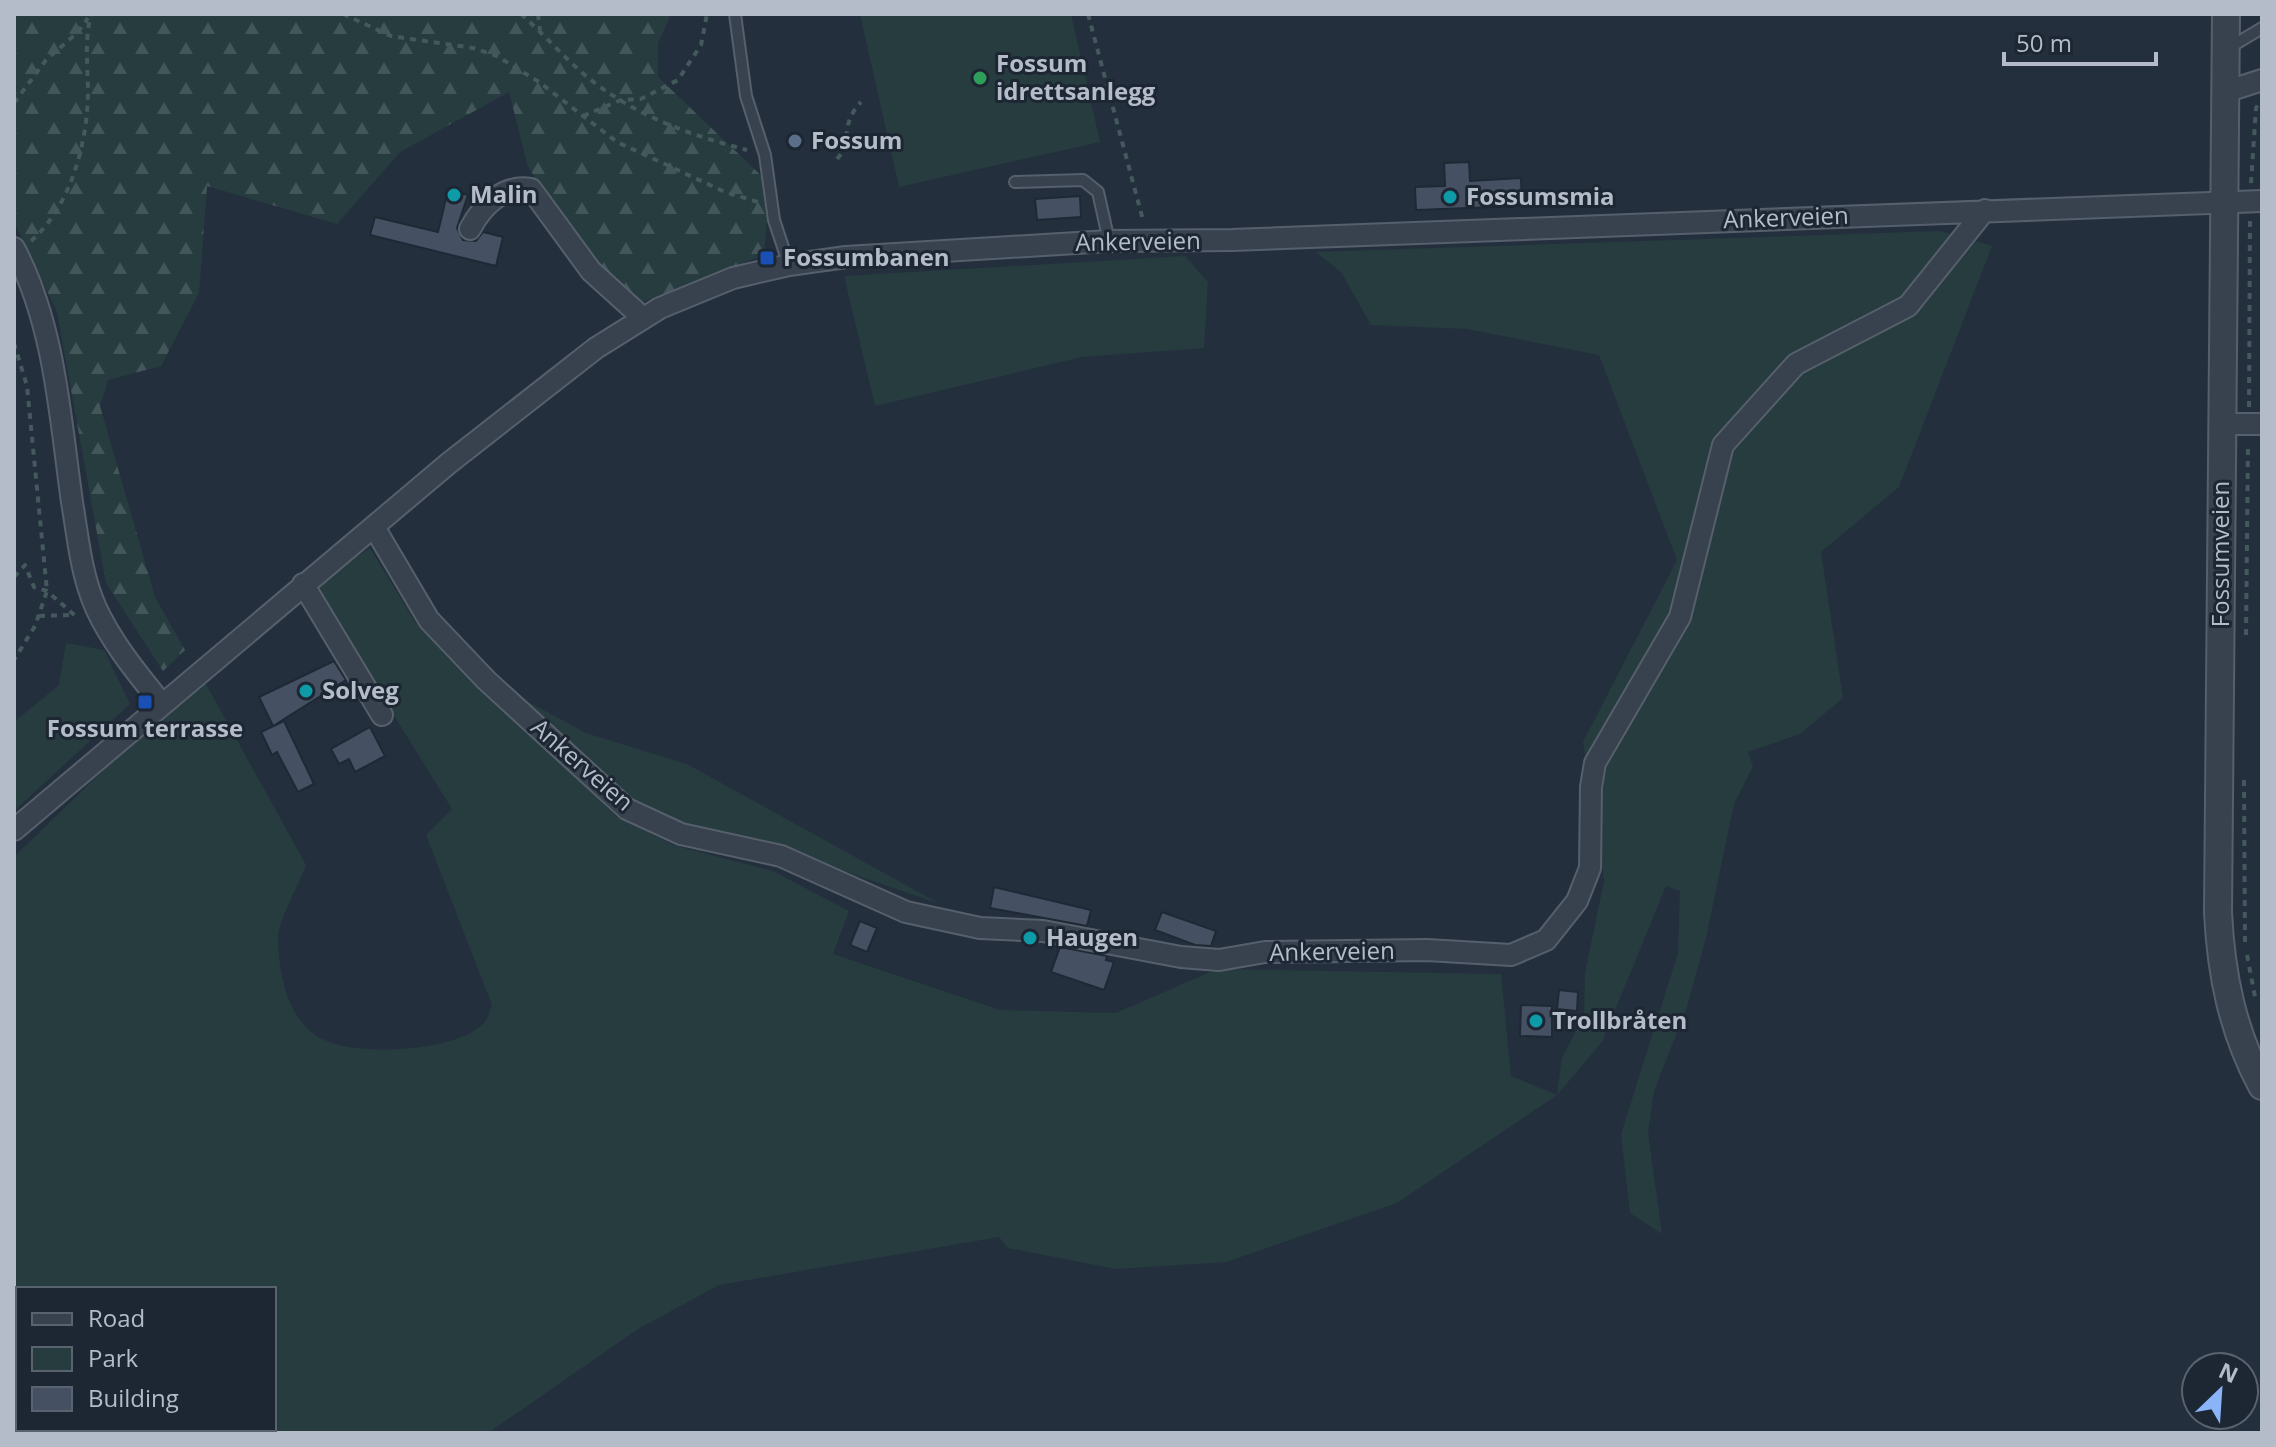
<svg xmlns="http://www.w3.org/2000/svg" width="2276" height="1447" font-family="'Open Sans',sans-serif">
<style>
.green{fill:#263c3f}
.forest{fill:url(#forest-firs)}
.building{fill:#455162;stroke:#1f2835;stroke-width:2}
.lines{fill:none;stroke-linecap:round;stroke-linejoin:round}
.service-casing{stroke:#565f6c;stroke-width:14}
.minor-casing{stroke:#565f6c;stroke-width:24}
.tertiary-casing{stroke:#565f6c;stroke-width:30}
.path{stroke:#44595c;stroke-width:4;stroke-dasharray:6 6;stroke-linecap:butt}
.service{stroke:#38414e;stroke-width:10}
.minor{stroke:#38414e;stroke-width:20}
.tertiary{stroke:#38414e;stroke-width:26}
.leisure-dot{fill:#2e9e5b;stroke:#1d2633;stroke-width:3}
.service-dot{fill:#5c6f8a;stroke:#1d2633;stroke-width:3}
.culture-dot{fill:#0f9aa8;stroke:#1d2633;stroke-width:3}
.transit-dot{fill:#1a4fb4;stroke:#1d2633;stroke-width:3}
.labels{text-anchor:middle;stroke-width:6;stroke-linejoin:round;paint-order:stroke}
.poi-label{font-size:24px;font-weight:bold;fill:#b4bcc9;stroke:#1d2633;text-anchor:start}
.street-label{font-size:24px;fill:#b4bcc9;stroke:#1d2633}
</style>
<defs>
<pattern id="forest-firs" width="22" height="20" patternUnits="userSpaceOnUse" patternTransform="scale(2)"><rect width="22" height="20" fill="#263c3f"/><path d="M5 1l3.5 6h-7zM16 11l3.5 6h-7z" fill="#435659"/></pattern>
</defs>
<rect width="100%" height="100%" fill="#242f3e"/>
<path class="green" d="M860,14h211l29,128 -201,45z
M1941,231l51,15 -93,241 -78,65 22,146 -43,36 -52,18 5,14 -19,38 -28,134 -19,69 -33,84 -6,42 14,101 -32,-21 -9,-79 57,-181 2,-62 -14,-5 -64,156 -45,53 -160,108 -171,59 -110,7 -108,-21 -9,-11 -280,48 -81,44 -150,104h-386l-2,-4h174v-140h-256v82l-4,-1v-513l187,-182 105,190c-6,18 -29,57 -28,74 1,34 8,74 36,95 30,25 145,19 171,-12 3,-4 5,-12 7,-17l-66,-170 26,-26 -139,-224 57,-37 47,77 200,192 56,28 100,26 76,40 -16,43 167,56 116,3 101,-44 284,5 10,102 46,19 5,-38 22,-40 1,-44 19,-92 -21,-139 94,-182 -78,-205 -132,-26 -96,-4 -30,-53 -25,-20z
M1185,256l23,26 -4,66 -122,9 -207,49 -31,-130z
M66,643l38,7 26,54 -116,107v-89l45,-37z
M503,688l83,45 101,31 253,140 -160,-55 -101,-24 -50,-24z"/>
<path class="forest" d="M14,14h657l-13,29v34l112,107 -6,71 -126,49 -48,-43 -62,-94 -19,-75 -109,60 -63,72 -130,-38 -8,107 -38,73 -53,14 -8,26 55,191 30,53 -22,21 -57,-88 -49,-271 -43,-90z"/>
<path class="building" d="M1469,162l1,19 51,-3 1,28 -106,4 -1,-23 30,-1 -1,-23z
M448,190l20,5 -11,33 6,12 13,1 7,-9 20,5 -7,29 -126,-31 5,-18 63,15z
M1080,196l1,21 -44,3 -2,-21z
M334,661l12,19 -73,46 -14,-29z
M284,721l30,63 -16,8 -21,-40 -5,3 -11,-23z
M370,727l15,29 -30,16 -6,-13 -10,5 -8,-15z
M994,887l97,23 -4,16 -97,-18z
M1162,912l54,19 -5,15 -16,-1 -40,-15z
M860,921l17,7 -10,24 -17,-7z
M1060,947l47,9 -1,4 8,2 -10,28 -53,-18z
M1559,990l19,2 -1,19 -20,-2z
M1521,1005l31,1v31l-32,-1z"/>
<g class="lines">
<defs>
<path id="service" d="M735,14l11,82 19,59 9,65 15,45
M2227,49l35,-21
M1015,182l68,-2 15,12 11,49"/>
<path id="minor" d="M2225,92l37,-12
M470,229c12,-23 34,-45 61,-40l60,82 52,47
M14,248c41,77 46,169 58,254 6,35 9,73 24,106 16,35 41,65 65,95
M2222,424h40
M374,527l55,93 57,60 141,129 54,25 100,22 125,56 74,16 63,3 138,26 38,3 46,-8 162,-2 84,5 35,-15 31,-39 13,-33 1,-81 4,-24 85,-146 43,-172 73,-81 112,-58 77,-96
M303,584l79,131
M14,830l435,-367 147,-115 64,-40 73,-30 56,-13 57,-8 263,-16 123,-1 1030,-39"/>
<path id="tertiary" d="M2226,14l-8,898c3,62 14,118 44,174"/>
</defs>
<use href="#service" class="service-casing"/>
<use href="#minor" class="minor-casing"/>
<use href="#tertiary" class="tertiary-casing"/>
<path class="path" d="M343,14l48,22 82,12 24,8 42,26 78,60 108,50 33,10
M521,14c26,23 50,52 78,72 45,33 95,50 148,64
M538,14l2,17
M1088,14l55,206
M14,103l32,-43 31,-27 11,-15
M583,116l38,-16 20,-1 37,-19 23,-35 6,-31
M837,159c16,-18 2,-34 24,-57
M2251,183l5,-75 4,-7
M31,241c39,-34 56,-96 57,-147 0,-28 -4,-52 3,-80
M14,343l13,43 20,205 -12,35 -21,34
M2249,407l1,-187
M14,577l11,-12 9,22 13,4 32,28
M39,616l30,-1
M2246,635l2,-191
M2244,780l1,163
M2247,955l9,47"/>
<use href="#service" class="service"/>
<use href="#minor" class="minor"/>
<use href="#tertiary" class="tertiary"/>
</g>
<circle class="leisure-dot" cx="980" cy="78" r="8"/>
<circle class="service-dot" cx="795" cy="141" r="8"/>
<g class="culture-dot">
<circle cx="454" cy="195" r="8"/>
<circle cx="1450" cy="197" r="8"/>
<circle cx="306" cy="691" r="8"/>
<circle cx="1030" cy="938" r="8"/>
<circle cx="1536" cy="1021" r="8"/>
</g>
<g class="transit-dot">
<rect x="759" y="250" width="16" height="16" rx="4"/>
<rect x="137" y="694" width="16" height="16" rx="4"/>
</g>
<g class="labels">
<g class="poi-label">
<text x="996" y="72">Fossum<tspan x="996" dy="28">idrettsanlegg</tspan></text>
<text x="811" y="149">Fossum</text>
<text x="470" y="203">Malin</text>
<text x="1466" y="205">Fossumsmia</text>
<text x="783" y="266">Fossumbanen</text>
<text x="322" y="699">Solveg</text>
<text x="145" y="737" text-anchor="middle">Fossum terrasse</text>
<text x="1046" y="946">Haugen</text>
<text x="1552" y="1029">Trollbråten</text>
</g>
<g class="street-label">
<text transform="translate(1786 218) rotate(-2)" y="8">Ankerveien</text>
<text transform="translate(1138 242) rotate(-1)" y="8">Ankerveien</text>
<text transform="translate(2221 554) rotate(-90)" y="8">Fossumveien</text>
<text transform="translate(582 765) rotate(41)" y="8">Ankerveien</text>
<text transform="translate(1332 952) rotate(-1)" y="8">Ankerveien</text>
</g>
</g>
<rect width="2276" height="1447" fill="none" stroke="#b4bcc9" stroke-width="32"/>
<rect x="16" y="1287" width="260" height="144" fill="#1d2633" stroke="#59626f" stroke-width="2"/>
<rect x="32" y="1313" width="40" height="12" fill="#38414e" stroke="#59626f" stroke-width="2"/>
<text x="88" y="1327" font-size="24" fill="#b4bcc9">Road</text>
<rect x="32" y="1347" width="40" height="24" fill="#263c3f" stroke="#59626f" stroke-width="2"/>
<text x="88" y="1367" font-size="24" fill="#b4bcc9">Park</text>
<rect x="32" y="1387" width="40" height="24" fill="#455162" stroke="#59626f" stroke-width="2"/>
<text x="88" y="1407" font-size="24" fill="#b4bcc9">Building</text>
<g transform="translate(2220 1391) rotate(25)"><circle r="38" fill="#1d2633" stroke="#59626f" stroke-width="2"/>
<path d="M0-6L14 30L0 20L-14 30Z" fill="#8ab4f8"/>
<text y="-12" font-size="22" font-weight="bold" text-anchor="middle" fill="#b4bcc9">N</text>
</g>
<path d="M2004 52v12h152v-12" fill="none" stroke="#b4bcc9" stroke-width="4"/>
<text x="2016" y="52" font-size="24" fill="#b4bcc9" stroke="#1d2633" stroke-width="6" paint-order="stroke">50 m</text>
</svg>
